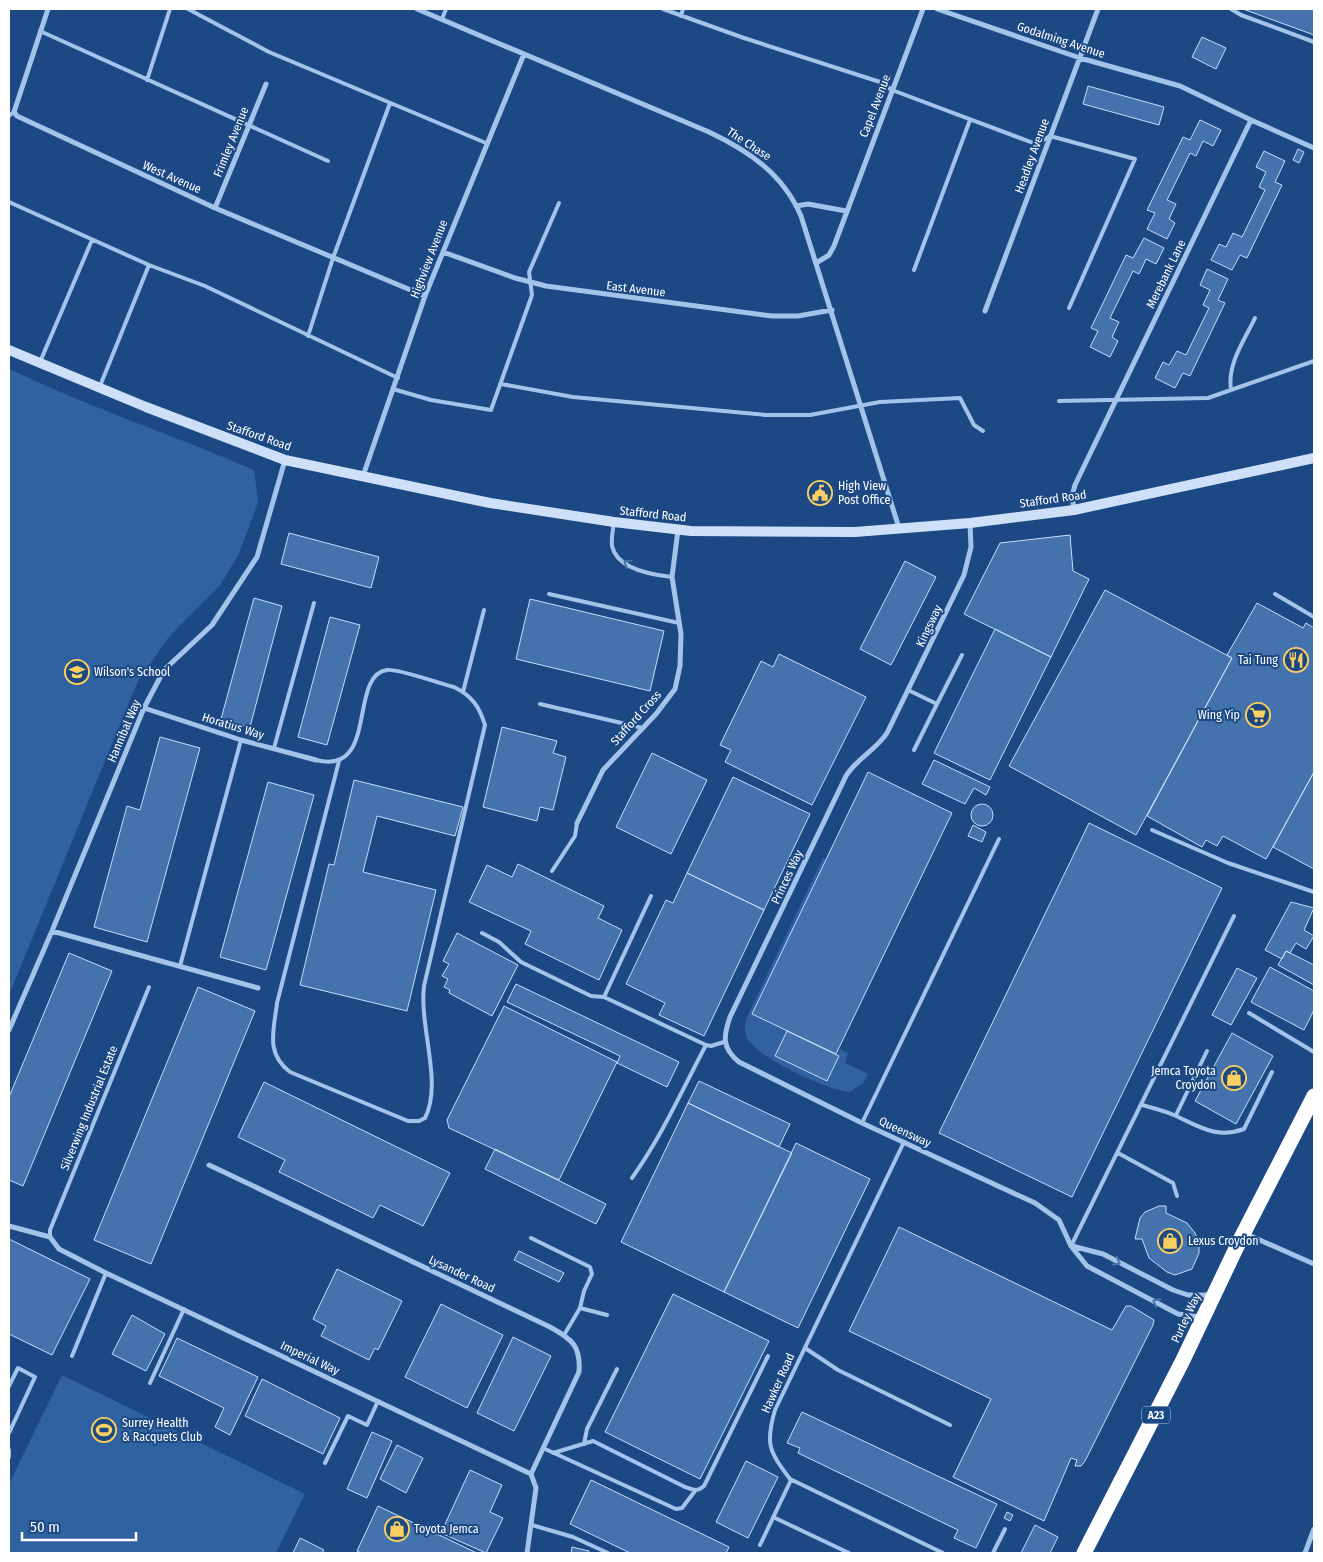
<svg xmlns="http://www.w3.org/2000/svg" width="1323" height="1562" font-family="'Fira Sans Condensed',sans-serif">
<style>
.green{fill:#3062a2}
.building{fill:#4472ad;stroke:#c7ddf8}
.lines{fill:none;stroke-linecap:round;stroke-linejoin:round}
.lane{stroke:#a3c3ea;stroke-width:4}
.street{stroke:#a3c3ea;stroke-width:5}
.secondary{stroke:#cee0f8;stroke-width:10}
.highway{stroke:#fff;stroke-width:15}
.oneway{stroke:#4b74a8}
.labels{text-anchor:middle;stroke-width:4;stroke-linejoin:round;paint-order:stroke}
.shield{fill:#1c4984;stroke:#bbc8da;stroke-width:1}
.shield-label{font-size:11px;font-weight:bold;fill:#fff}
.street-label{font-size:12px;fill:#fff;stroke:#1c4984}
.poi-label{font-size:12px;fill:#fff;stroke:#1c4984;text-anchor:start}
</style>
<rect width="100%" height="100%" fill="#1c4984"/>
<path class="green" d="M9,369c80,38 164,66 245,101l4,32 -20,54 -18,29 -52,53 -31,45 -128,312z
M823,858l3,2 -39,171 -12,25 52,25 13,-32 8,4 -3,10 23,11 -5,9 -13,9c-23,-2 -91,-33 -103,-54 -3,-6 -2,-12 -1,-19z
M62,1375l243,119 -29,59h-267v-69z"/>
<path class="building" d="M1243,9h71v26z
M1202,37l24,11 -10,21 -24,-12z
M1088,86l76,21 -5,18 -76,-21z
M1200,120l21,10 -8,16 -10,-5 -7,15 -6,-3 -23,47 9,4 -7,15 6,4 -8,16 -20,-10 8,-16 -8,-3 36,-73 7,3z
M1298,149l6,3 -5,11 -6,-3z
M1264,151l21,10 -10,21 7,3 -35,73 -7,-3 -8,15 -21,-10 8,-16 7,3 7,-14 9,4 23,-47 -6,-3 7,-15 -10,-5z
M1144,238l20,10 -8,16 -10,-5 -7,15 -6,-3 -23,47 9,4 -7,15 6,4 -8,16 -20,-10 8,-16 -7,-3 35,-73 7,3z
M1207,269l21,10 -10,21 7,3 -35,73 -7,-3 -8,15 -20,-10 8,-16 6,3 8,-14 9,4 23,-47 -6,-3 7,-15 -10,-5z
M289,533l90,24 -8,31 -90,-24z
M1070,535l3,36 16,8 -38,78 -87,-43 36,-71z
M905,561l31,16 -45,88 -31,-16z
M1105,590l127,68 -96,177 -127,-69z
M254,598l28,8 -32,121 -29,-8z
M530,599l134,32 -14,60 -134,-32z
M1257,603l46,25 3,-5 8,5v144l-48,87 -43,-23 -6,10 -11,-6 -4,7 -55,-31 85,-158 -5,-3z
M330,617l30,8 -33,120 -29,-8z
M995,629l56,28 -61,123 -56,-27z
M779,654l87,43 -54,108 -87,-43 6,-12 -11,-5 41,-84 12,6z
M502,727l55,14 -4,12 13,4 -13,53 -13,-3 -3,14 -54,-14z
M160,737l40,11 -53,194 -53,-15 33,-121 13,4z
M652,753l55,27 -36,74 -55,-27z
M934,760l56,27 -4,8 -12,-7 -9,16 -43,-20z
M868,772l84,41 -116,241 -84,-40z
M1314,772v97l-41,-22z
M733,777l77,37 -46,96 -77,-37z
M354,780l109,27 -8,29 -78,-20 -14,56 73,18 -29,121 -107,-26 29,-121 5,1z
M268,782l46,13 -48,175 -46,-13z
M971 815a11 11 0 1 1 22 0a11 11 0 1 1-22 0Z
M1089,823l133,65 -150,309 -133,-64z
M973,825l13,7 -4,10 -14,-6z
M518,864l86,42 -6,12 24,12 -23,50 -74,-36 6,-13 -62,-29 18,-37 25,12z
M687,873l77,37 -60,126 -45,-21 6,-12 -39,-19 40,-84 7,3z
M1291,902l23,6 -10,22 10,6 -8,13 -10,-6 -6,10 -4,-2 -4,8 -17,-9z
M457,933l61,32 -26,51 -43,-23 1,-3 -6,-3 4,-8 -6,-3 7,-12 -6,-3z
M1286,951l28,14v20l-36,-20z
M69,953l43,18 -89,215 -14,-6v-83z
M1270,967l44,24v19l-10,20 -53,-28z
M1237,968l20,10 -26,47 -19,-10z
M516,984l163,78 -12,25 -50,-24 3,-7 -113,-54z
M198,987l57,24 -104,253 -57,-24z
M504,1006l113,56 -58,118 -110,-52 -2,-8z
M787,1031l52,25 -12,25 -52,-25z
M1232,1033l41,23 -37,68 -41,-23z
M699,1081l91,43 -11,23 -91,-44z
M264,1082l186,91 -27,53 -43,-21 -7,13 -94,-46 6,-12 -47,-23z
M688,1103l104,50 -68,139 -103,-50z
M796,1143l74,36 -72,149 -74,-36z
M495,1149l111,55 -10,20 -111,-55z
M1159,1206h7v7l21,10 8,10 4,10v10l-7,16 -17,6 -8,-3 -18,-14 -7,-19h-7l5,-21 5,-6z
M899,1227l213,103 14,-24h5l23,14 -1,5 -68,136 -4,5h-6l2,-6 -6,-2 -27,63 -91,-44 38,-78 -142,-68z
M9,1239l81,40 -38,76 -43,-21z
M519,1251l45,22 -5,9 -45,-22z
M337,1269l65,32 -24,49 -3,-2 -6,12 -48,-24 5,-10 -13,-7z
M673,1294l96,47 -69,138 -95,-47z
M441,1304l62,31 -36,73 -62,-31z
M132,1315l33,19 -19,37 -34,-17z
M513,1337l38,19 -37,75 -37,-18z
M177,1338l81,39 -28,58 -15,-8 9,-19 -65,-32z
M262,1379l78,39 -17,36 -78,-38z
M802,1412l195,92 -21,44 -22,-10 4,-8 -160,-77 2,-5 -13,-5z
M372,1432l20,9 -25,57 -20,-9z
M397,1445l26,13 -17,35 -26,-14z
M746,1461l32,16 -30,61 -32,-16z
M470,1470l32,15 -12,27 13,6 -17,35 -45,-20z
M591,1480l138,67 -3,6h-96l-60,-29z
M378,1506l99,47h-116l-4,-2z
M1007,1512l6,3 -3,6 -6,-3z
M1035,1525l23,12 -8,16h-29z
M300,1538l24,12 -2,3h-29z
M572,1547l17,4 -1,2h-17z"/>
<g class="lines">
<path class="lane" d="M188,9l81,43 217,91
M663,9l81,29 136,44 12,8 144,54 14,-8 85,23 -66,149
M1231,9l10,6 73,27
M681,16l2,-7
M442,19l4,-10
M40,31l288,130
M147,80l23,-71
M9,116l5,-4
M9,202l140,63 56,21 193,92
M914,270l56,-150
M308,336l25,-78 57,-155
M40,362l52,-122
M501,384l72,13 193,18h44l70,-13 80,-4 14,27 9,6
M100,386l49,-121
M393,389l38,11 60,10 41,-115 -3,-23 30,-69
M1231,390c-4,-26 13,-49 24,-72
M1059,401l149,-3 106,-37
M614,522c-1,8 -3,16 -2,24 5,23 41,29 60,31
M549,594l130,29
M1275,594l39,23
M908,690l29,14 -23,46
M463,692l21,-82
M540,704l103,24
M937,704l25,-49
M274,748l40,-145
M316,760c63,16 32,-85 71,-90 10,-2 54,14 67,17 18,9 25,19 31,38l-61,261c-5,41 19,97 1,132l-6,3h-11l-118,-49c-25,-19 -16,-42 -13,-69l62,-242
M1152,830l76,33 86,29
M552,871l23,-35 2,-13
M482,933l17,9 22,20 70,34 13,1 102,48
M180,966l61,-226
M604,997l47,-101
M1249,1013l65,39
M1142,1105c11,3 24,6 34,11 24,11 41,23 68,13l28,-57
M1176,1115l31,-64
M862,1123l137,-284
M904,1142l-129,268c-10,34 -6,41 15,69l153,74
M1118,1153l55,30 4,13
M632,1178c30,-42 50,-88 74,-133l5,1 13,-4
M50,1237v-7l99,-243
M531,1238l59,29 2,7 -8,17 -4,17 -16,27
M1071,1246l163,-330
M580,1308l27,7
M805,1348l33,22 112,55
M72,1356l34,-83
M150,1383l34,-74
M9,1386l9,-18 17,9 -26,56
M584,1444l3,-15 30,-60
M543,1448l133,61 6,-1 13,-17
M9,1450v7
M553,1453l40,-12 92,46c9,3 12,5 19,-1l64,-130
M325,1463l23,-47 19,9 11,-24
M773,1517l76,36
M532,1525l41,12 35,16
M760,1545l31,-65
M993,1553l12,-24"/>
<path class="street" d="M48,9l-34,103 3,4 198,92 210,88
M417,9l292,123c40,19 74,42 92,84l98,312
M937,9l143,49 100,28 71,34 -176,365 -3,11 2,14
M1251,120l63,28
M796,206l12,-2 38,7
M215,208l51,-124
M443,252l72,26 31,8 226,30h26l34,-6
M816,263l13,-8 5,-9 89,-237
M985,311l113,-302
M363,476l62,-180 99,-242
M970,523l1,24 -7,28 -77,158c-11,17 -30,25 -41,43l-116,241c-7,20 -8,31 9,45l123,61 173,80 24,17 12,26 16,20 91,48 22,3
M144,708l97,32 75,20
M577,823l26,-53 53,-56 19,-25 5,-23 1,-32 -9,-57 6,-47
M52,931l206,57
M9,1030l43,-99 92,-223 20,-38 48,-45 45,-68 28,-97
M209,1165l341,162c22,12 31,19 29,45l-48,102
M9,1226l41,11 9,12 47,24 425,201 5,14 -9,65
M1244,1233l70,31
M1072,1246l31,8 70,36 15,5h23
M1305,1553l9,-24"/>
<path class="secondary" d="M9,350l137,57 139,53 205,43 124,19 77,9 164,1 115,-9 104,-13 240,-52"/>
<path class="highway" d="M1084,1553l99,-193 57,-120 74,-144"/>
</g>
<defs><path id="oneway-chevron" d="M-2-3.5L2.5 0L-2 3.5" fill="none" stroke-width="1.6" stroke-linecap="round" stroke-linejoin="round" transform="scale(1.25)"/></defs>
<g class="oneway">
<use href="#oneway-chevron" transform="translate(627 563) rotate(-146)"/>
<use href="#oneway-chevron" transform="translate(1117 1262) rotate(28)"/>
<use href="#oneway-chevron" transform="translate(1156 1302) rotate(-152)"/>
</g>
<defs>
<symbol id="civic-ring" viewBox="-11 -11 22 22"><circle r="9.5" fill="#1c4984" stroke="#fbcf60" stroke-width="1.5"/><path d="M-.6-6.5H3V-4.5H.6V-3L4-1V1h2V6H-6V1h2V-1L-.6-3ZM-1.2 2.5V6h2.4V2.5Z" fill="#fbcf60"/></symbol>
<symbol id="restaurant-ring" viewBox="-11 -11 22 22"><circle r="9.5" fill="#1c4984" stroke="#fbcf60" stroke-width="1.5"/><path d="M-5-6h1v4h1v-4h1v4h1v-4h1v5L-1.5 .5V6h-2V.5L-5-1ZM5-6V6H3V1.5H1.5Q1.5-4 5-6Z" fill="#fbcf60"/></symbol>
<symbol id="school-ring" viewBox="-11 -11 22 22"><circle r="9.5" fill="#1c4984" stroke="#fbcf60" stroke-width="1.5"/><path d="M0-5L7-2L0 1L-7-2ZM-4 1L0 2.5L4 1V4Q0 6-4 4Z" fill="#fbcf60"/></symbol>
<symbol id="supermarket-ring" viewBox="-11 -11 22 22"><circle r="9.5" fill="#1c4984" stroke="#fbcf60" stroke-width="1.5"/><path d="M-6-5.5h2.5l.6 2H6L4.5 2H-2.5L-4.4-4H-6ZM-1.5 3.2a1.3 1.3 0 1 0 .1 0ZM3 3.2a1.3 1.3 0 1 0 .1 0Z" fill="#fbcf60"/></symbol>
<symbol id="shop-ring" viewBox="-11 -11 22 22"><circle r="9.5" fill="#1c4984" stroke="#fbcf60" stroke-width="1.5"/><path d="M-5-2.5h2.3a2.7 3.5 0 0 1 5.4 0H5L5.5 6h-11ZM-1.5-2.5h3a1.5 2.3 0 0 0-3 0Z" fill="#fbcf60"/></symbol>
<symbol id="stadium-ring" viewBox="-11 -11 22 22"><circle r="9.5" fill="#1c4984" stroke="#fbcf60" stroke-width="1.5"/><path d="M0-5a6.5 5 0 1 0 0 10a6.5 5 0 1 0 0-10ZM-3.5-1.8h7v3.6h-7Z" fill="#fbcf60"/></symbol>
</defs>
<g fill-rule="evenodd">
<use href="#civic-ring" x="806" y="479" width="28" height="28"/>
<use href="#restaurant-ring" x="1282" y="646" width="28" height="28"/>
<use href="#school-ring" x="63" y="658" width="28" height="28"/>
<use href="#supermarket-ring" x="1244" y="701" width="28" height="28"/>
<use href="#shop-ring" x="1220" y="1064" width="28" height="28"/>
<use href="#shop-ring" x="1156" y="1227" width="28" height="28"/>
<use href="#stadium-ring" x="90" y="1416" width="28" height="28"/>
<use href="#shop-ring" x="383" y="1515" width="28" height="28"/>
</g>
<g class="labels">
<rect class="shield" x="1142" y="1406.5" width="28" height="17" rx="4"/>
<g class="shield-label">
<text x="1156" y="1419">A23</text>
</g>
<g class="street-label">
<text transform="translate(1061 40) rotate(18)" y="4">Godalming Avenue</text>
<text transform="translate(875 106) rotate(-69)" y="4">Capel Avenue</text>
<text transform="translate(231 142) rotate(-68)" y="4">Frimley Avenue</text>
<text transform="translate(749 144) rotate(33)" y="4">The Chase</text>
<text transform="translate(1032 156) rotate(-70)" y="4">Headley Avenue</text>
<text transform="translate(172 177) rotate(24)" y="4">West Avenue</text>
<text transform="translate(429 259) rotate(-69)" y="4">Highview Avenue</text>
<text transform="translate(1166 274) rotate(-64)" y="4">Merebank Lane</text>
<text transform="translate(636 289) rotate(7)" y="4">East Avenue</text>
<text transform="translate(259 436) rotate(19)" y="4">Stafford Road</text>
<text transform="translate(1053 499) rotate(-8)" y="4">Stafford Road</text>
<text transform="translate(653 514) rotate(6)" y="4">Stafford Road</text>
<text transform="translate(929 626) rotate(-65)" y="4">Kingsway</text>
<text transform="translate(636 718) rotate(-48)" y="4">Stafford Cross</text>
<text transform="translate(233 726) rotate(17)" y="4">Horatius Way</text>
<text transform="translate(124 731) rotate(-67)" y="4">Hannibal Way</text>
<text transform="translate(787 877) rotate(-65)" y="4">Princes Way</text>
<text transform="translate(89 1108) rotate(-68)" y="4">Silverwing Industrial Estate</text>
<text transform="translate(905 1132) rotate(25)" y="4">Queensway</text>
<text transform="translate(462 1274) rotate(25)" y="4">Lysander Road</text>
<text transform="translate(1186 1318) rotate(-65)" y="4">Purley Way</text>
<text transform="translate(310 1358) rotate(25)" y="4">Imperial Way</text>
<text transform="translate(778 1383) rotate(-66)" y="4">Hawker Road</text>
</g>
<g class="poi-label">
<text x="838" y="490">High View<tspan x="838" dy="14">Post Office</tspan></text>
<text x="1278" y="664" text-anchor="end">Tai Tung</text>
<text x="94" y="676">Wilson's School</text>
<text x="1240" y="719" text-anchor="end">Wing Yip</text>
<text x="1216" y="1075" text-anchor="end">Jemca Toyota<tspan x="1216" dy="14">Croydon</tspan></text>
<text x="1188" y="1245">Lexus Croydon</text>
<text x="122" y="1427">Surrey Health<tspan x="122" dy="14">&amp; Racquets Club</tspan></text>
<text x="414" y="1533">Toyota Jemca</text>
</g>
</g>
<rect width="1323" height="1562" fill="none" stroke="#ffffff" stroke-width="20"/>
<path d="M22 1532v8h114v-8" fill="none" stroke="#ffffff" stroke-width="2.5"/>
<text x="30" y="1532" font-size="15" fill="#ffffff" stroke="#1c4984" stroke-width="4" paint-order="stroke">50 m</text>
</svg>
